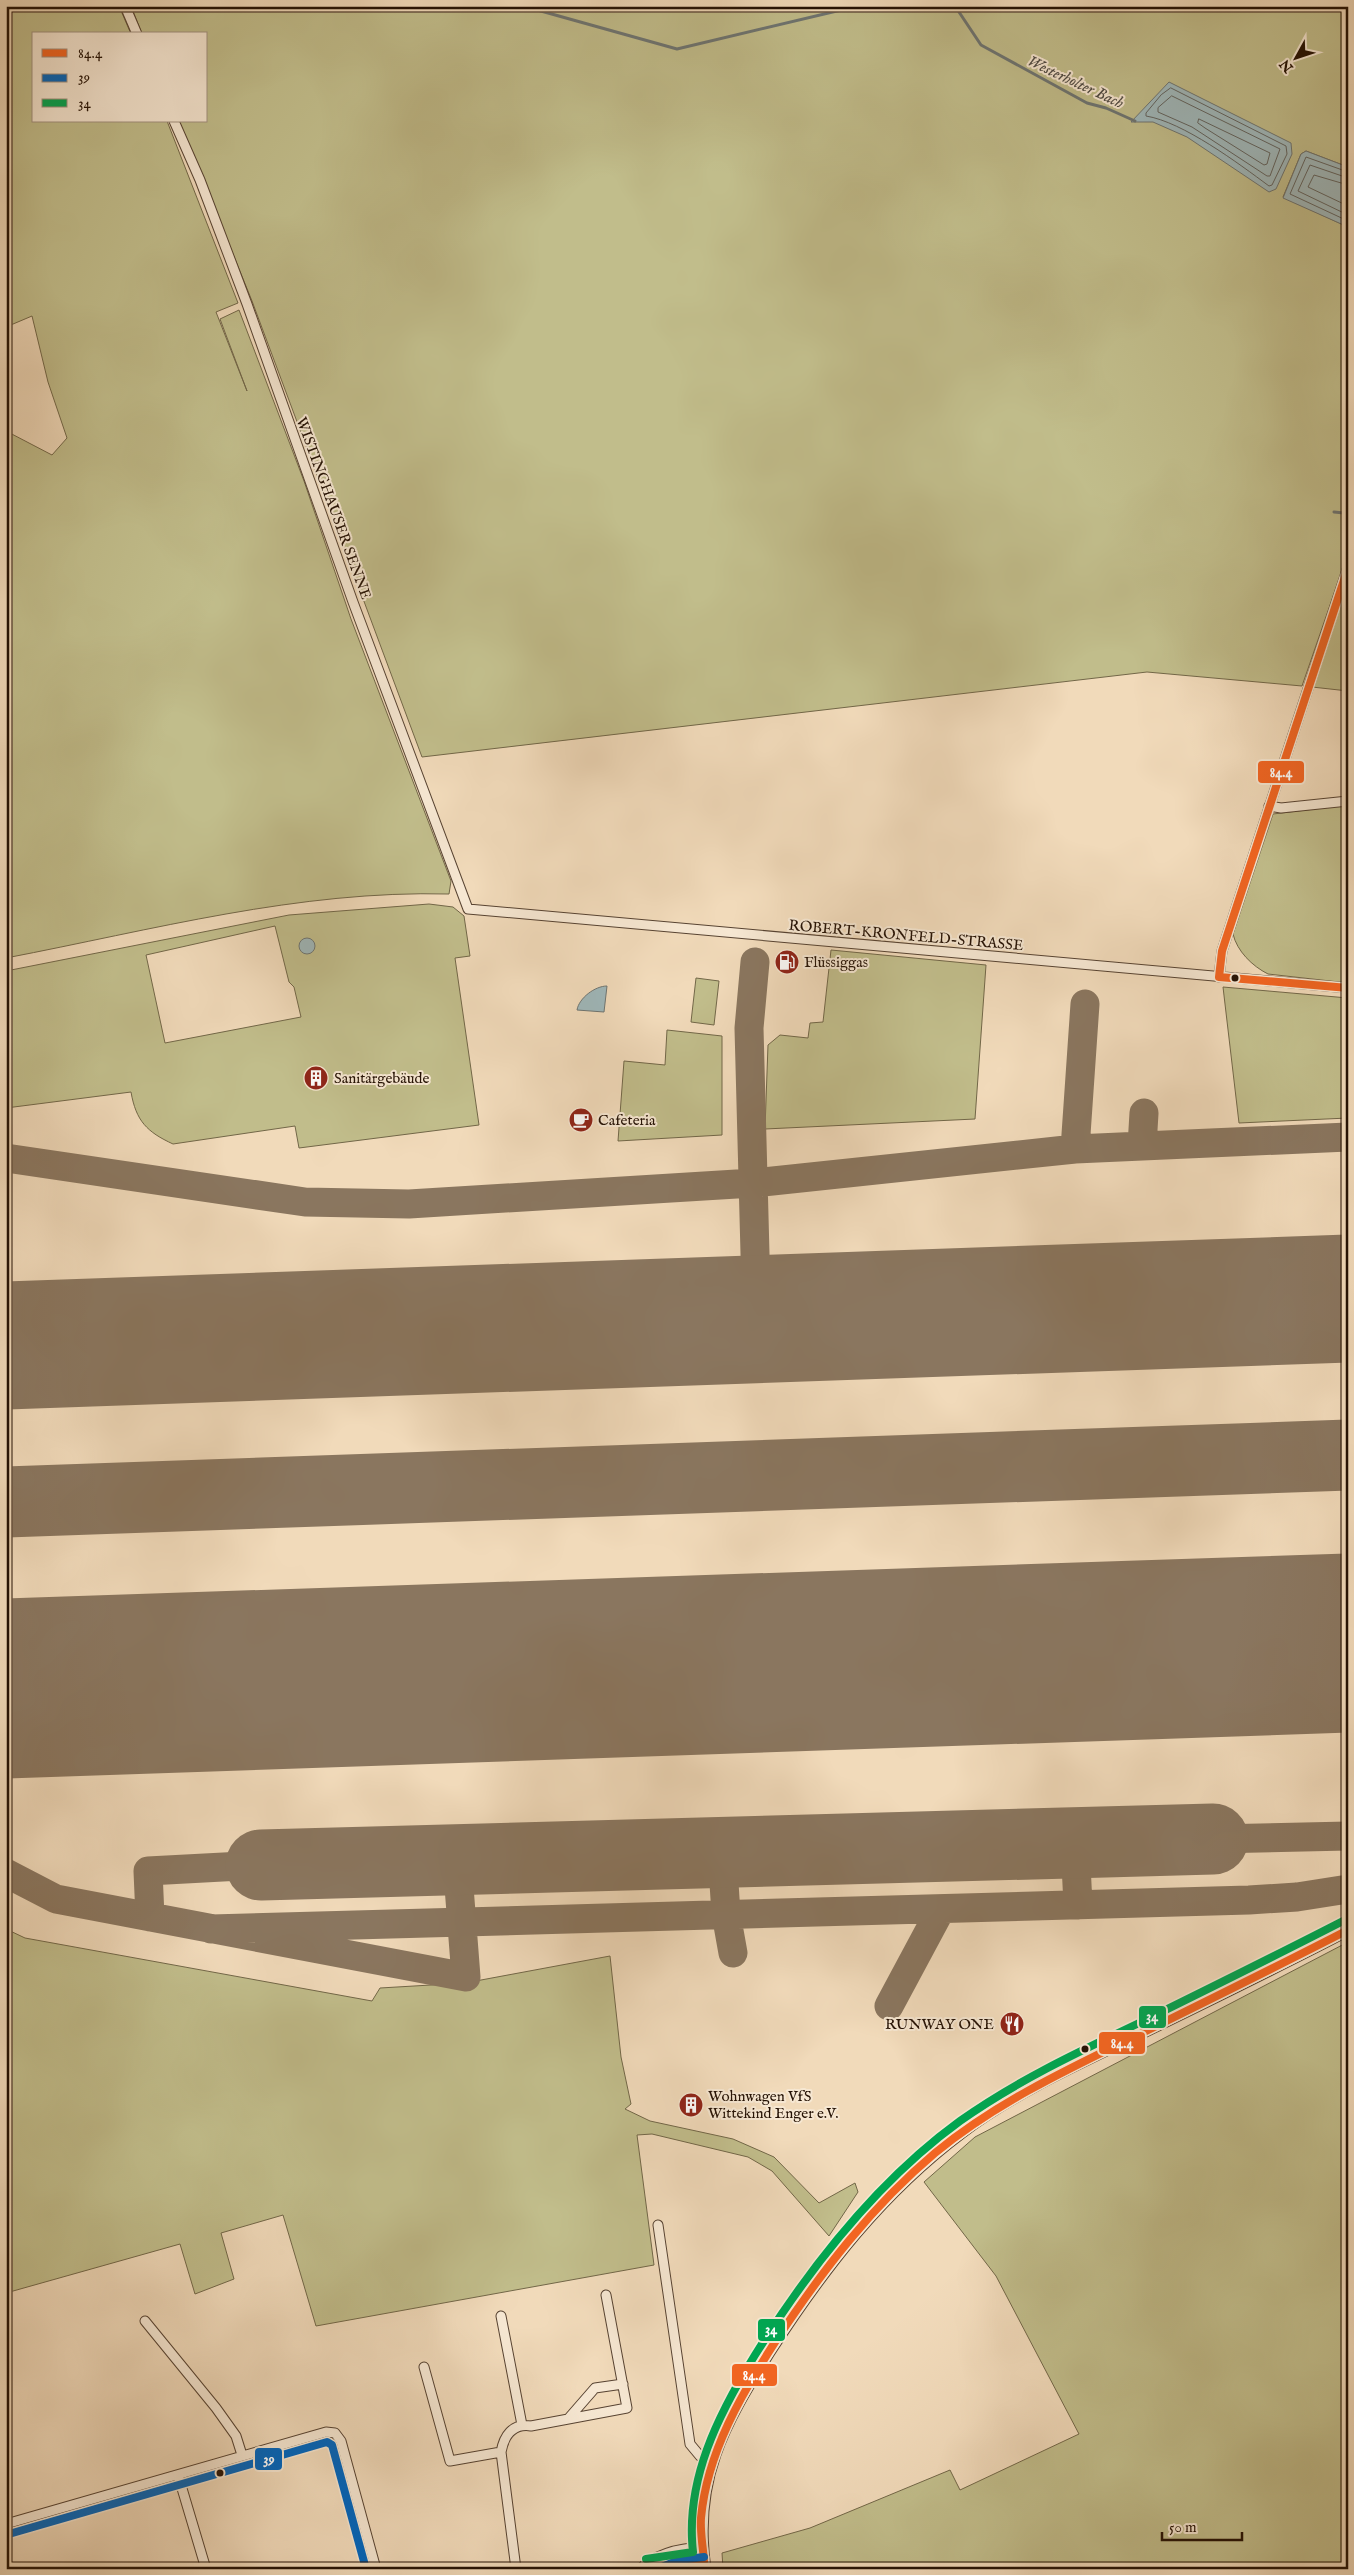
<svg xmlns="http://www.w3.org/2000/svg" width="1354" height="2575" font-family="'IM FELL English',serif">
<style>
.green{fill:#c1bd8b;stroke:#726748;fill-rule:evenodd}
.water{fill:#9fb8bb;stroke:#6e7572}
.lines{fill:none;stroke-linecap:round;stroke-linejoin:round}
.shore{stroke:#626460;stroke-width:1}
.stream{stroke:#6e7572;stroke-width:3}
.taxiway{stroke:#8a765f;stroke-width:29}
.runway{stroke:#8a765f;stroke-width:71}
.minor-casing{stroke:#574332;stroke-width:11}
.tertiary-casing{stroke:#574332;stroke-width:13}
.minor{stroke:#f6e7d2;stroke-width:9}
.tertiary{stroke:#f6e7d2;stroke-width:11}
.bus-1-casing{stroke:#f6e7d2;stroke-width:11}
.bus-2-casing{stroke:#f6e7d2;stroke-width:11}
.bus-3-casing{stroke:#f6e7d2;stroke-width:11}
.bus-1{stroke:#f26522;stroke-width:8}
.bus-2{stroke:#0065bd;stroke-width:8}
.bus-3{stroke:#00a651;stroke-width:8}
.bus-dot{fill:#241104;stroke:#f6e7d2;stroke-width:2}
.labels{text-anchor:middle;stroke-width:4;stroke-linejoin:round;paint-order:stroke}
.street-label{font-size:15px;fill:#241104;stroke:#f6e7d2}
.poi-label{font-size:15px;fill:#241104;stroke:#f6e7d2;text-anchor:start}
.water-label{font-size:16px;font-style:italic;fill:#4f4b44;stroke:#f6e7d2}
.line-badge{stroke:#f6e7d2;stroke-width:2}
.badge-label{font-size:14px;text-anchor:middle;font-weight:bold;fill:#fff}
</style>
<rect width="100%" height="100%" fill="#f1daba"/>
<filter id="stains"><feTurbulence type="fractalNoise" baseFrequency=".004" numOctaves="4"/><feColorMatrix values="0 0 0 0 .2 0 0 0 0 .09 0 0 0 0 .02 0 0 0 .5 -.17"/></filter>
<radialGradient id="worn" r=".72"><stop offset=".6" stop-color="#630" stop-opacity="0"/><stop offset="1" stop-color="#630" stop-opacity=".3"/></radialGradient>
<path class="green" d="M6,6h113l12,28h-97v87h133l71,182 -22,9 31,79 -27,-72 19,-9 65,171 47,138 100,262 -2,13c-150,-4 -297,36 -443,64v-527l46,24 15,-17 -19,-56 -16,-66 -26,11z
M131,6h1217v161l-42,-16 -5,3 -18,43 65,30v326l-46,133 -155,-14 -725,85 -170,-456 -73,-180h27v-87h-64z
M1348,581v110l-36,-4z
M1348,805v178l-80,-9c-16,-8 -31,-23 -35,-40l40,-120z
M429,904l24,3 11,9 6,40 -15,2 24,167 -180,23 -4,-22 -122,18c-26,-12 -37,-23 -42,-52l-125,16v-137l283,-56zM275,926l14,56 5,5 7,30 -136,26 -19,-88z
M831,950l155,15 -11,154 -210,10 3,-84 12,-10 28,3 2,-15 13,-1z
M696,978l23,3 -5,44 -23,-3z
M1223,987l125,11v120l-109,5z
M667,1030l55,6v99l-104,6 6,-80 41,4z
M6,1929l19,9 347,63 8,-13 85,-5 145,-27 11,101 10,47 -6,5 25,12 83,18 41,18 45,46 36,-20 3,9 -29,44 -57,-65 -24,-14 -96,-23 -15,1 17,130 -338,61 -33,-111 -62,18 13,46 -39,15 -15,-50 -174,49z
M1348,1942v627h-625l-1,-16 88,-25 140,-58 10,20 119,-56 -83,-158 -72,-94 51,-45z"/>
<path class="water" d="M1169,82l122,61 1,11 -16,35 -7,3 -82,-55 -34,-15h-22z
M1306,151l42,16v60l-65,-29 18,-44z
M299 946a8 8 0 1 1 16 0a8 8 0 1 1-16 0Z
M607,986l-3,26 -27,-2c2,-12 18,-24 30,-24z"/>
<g class="lines">
<path class="shore" d="M1171,88l115,58 1,8 -15,31 -3,1c-31,-23 -86,-64 -123,-70v-3l15,-18z
M1172,96l108,53 -10,27h-3l-75,-49 -34,-15v-4z
M1199,119l71,34 -3,11 -3,1 -59,-37 -7,-5z
M1348,172l-42,-15 -16,37 58,27
M1348,178l-38,-13 -12,26 50,24
M1348,185l-34,-10 -6,12 40,19"/>
<path class="stream" d="M523,6l154,43 181,-43
M955,6l26,39 106,58 19,5 29,13
M1334,512l10,1 4,5"/>
<path class="taxiway" d="M755,962l-6,66 7,263
M1142,1146l2,-33
M1075,1149l10,-145
M6,1158l299,44 104,2 344,-21 322,-34 273,-12
M1182,1276l2,57
M70,1315l4,57
M96,1631l9,109
M1213,1839l135,-3
M1075,1843l3,62
M722,1852l4,62 7,39
M6,1873l50,26 410,78 -9,-116
M150,1917l-2,-46 113,-6
M211,1929l1038,-29 48,-3 51,-8
M889,2006l52,-97"/>
<path class="runway" d="M6,1317l1342,-47
M6,1374l1342,-47
M6,1502l1342,-47
M6,1634l1342,-45
M6,1689l1342,-43
M6,1743l1342,-46
M261,1865l952,-26"/>
<defs>
<path id="minor" d="M125,6l12,28
M174,121l26,59 47,124 106,298 115,307 880,79
M1269,806l12,2 67,-7
M1219,977l3,-26 126,-384
M658,2225l32,219 10,12 12,5
M501,2316l21,109
M145,2321l71,87 20,28 6,19
M424,2367l26,94 51,-9
M568,2419l27,-31 28,-4
M178,2475l28,94
M6,2524l320,-92 9,1 6,8 35,128
M516,2569l-15,-117c3,-16 11,-29 30,-26l96,-18 -21,-113
M640,2569c17,-16 39,-21 63,-22
M647,2569l57,-8"/>
<path id="tertiary" d="M705,2569c-13,-89 18,-144 64,-217 55,-85 112,-159 193,-220 50,-38 109,-65 165,-92 74,-36 148,-72 221,-110"/>
</defs>
<use href="#minor" class="minor-casing"/>
<use href="#tertiary" class="tertiary-casing"/>
<use href="#minor" class="minor"/>
<use href="#tertiary" class="tertiary"/>
<defs>
<path id="bus-1" d="M1219,977l3,-26 126,-383
M1219,977l129,11
M649,2569l55,-8c-1,-14 -4,-29 -3,-43 6,-66 41,-125 76,-179 45,-68 95,-133 158,-186 62,-51 135,-85 207,-120 69,-34 138,-68 206,-103"/>
<path id="bus-2" d="M9,2534l318,-92 5,3 34,124
M657,2569l22,-9 25,-3"/>
<path id="bus-3" d="M646,2559l47,-7c-8,-72 25,-137 62,-197 55,-88 121,-173 205,-234 55,-39 116,-68 177,-97 69,-34 138,-68 206,-103"/>
</defs>
<use href="#bus-1" class="bus-1-casing"/>
<use href="#bus-2" class="bus-2-casing"/>
<use href="#bus-3" class="bus-3-casing"/>
<use href="#bus-1" class="bus-1"/>
<use href="#bus-2" class="bus-2"/>
<use href="#bus-3" class="bus-3"/>
</g>
<defs>
<symbol id="fuel-disc" viewBox="-11 -11 22 22"><circle r="9.5" fill="#8f2418" stroke="#f6e7d2"/><path d="M-5.5-6h7V0h2V4h1.3V-2.5L3-4.5l.8-.8L6-3V5H2.5V1h-1V6h-7ZM-4.2-4.7v3.2H.2V-4.7Z" fill="#fff"/></symbol>
<symbol id="building-disc" viewBox="-11 -11 22 22"><circle r="9.5" fill="#8f2418" stroke="#f6e7d2"/><path d="M-4-6H4V6H1V3H-1V6H-4ZM-2.5-4.3h1.7v1.8h-1.7ZM.8-4.3h1.7v1.8H.8ZM-2.5-1h1.7V.8h-1.7ZM.8-1h1.7V.8H.8Z" fill="#fff"/></symbol>
<symbol id="cafe-disc" viewBox="-11 -11 22 22"><circle r="9.5" fill="#8f2418" stroke="#f6e7d2"/><path d="M-5.5-4.5H6V0H3Q3 3.5 0 3.5H-2.5Q-5.5 3.5-5.5 0ZM3-3.2v2h1.7v-2ZM-6 4.5H4V6H-6Z" fill="#fff"/></symbol>
<symbol id="restaurant-disc" viewBox="-11 -11 22 22"><circle r="9.5" fill="#8f2418" stroke="#f6e7d2"/><path d="M-5-6h1v4h1v-4h1v4h1v-4h1v5L-1.5 .5V6h-2V.5L-5-1ZM5-6V6H3V1.5H1.5Q1.5-4 5-6Z" fill="#fff"/></symbol>
</defs>
<g fill-rule="evenodd">
<use href="#fuel-disc" x="773" y="948" width="28" height="28"/>
<use href="#building-disc" x="302" y="1064" width="28" height="28"/>
<use href="#cafe-disc" x="567" y="1106" width="28" height="28"/>
<use href="#restaurant-disc" x="998" y="2010" width="28" height="28"/>
<use href="#building-disc" x="677" y="2091" width="28" height="28"/>
</g>
<g class="bus-dot">
<circle cx="1235" cy="978" r="4.5"/>
<circle cx="1085" cy="2049" r="4.5"/>
<circle cx="220" cy="2473" r="4.5"/>
</g>
<g class="labels">
<g class="street-label">
<text transform="translate(334 508) rotate(70)" y="5">WISTINGHAUSER SENNE</text>
<text transform="translate(906 935) rotate(5)" y="5">ROBERT-KRONFELD-STRASSE</text>
</g>
<g class="poi-label">
<text x="804" y="967">Flüssiggas</text>
<text x="334" y="1083">Sanitärgebäude</text>
<text x="598" y="1125">Cafeteria</text>
<text x="994" y="2029" text-anchor="end">RUNWAY ONE</text>
<text x="708" y="2101">Wohnwagen VfS<tspan x="708" dy="17">Wittekind Enger e.V.</tspan></text>
</g>
<g class="water-label">
<text transform="translate(1076 81) rotate(25)" y="6">Westerholter Bach</text>
</g>
</g>
<g class="line-badge">
<rect x="1257" y="760" width="48" height="24" rx="5" fill="#f26522"/>
<rect x="1138" y="2005" width="29" height="24" rx="5" fill="#00a651"/>
<rect x="1098" y="2031" width="48" height="24" rx="5" fill="#f26522"/>
<rect x="757" y="2318" width="29" height="24" rx="5" fill="#00a651"/>
<rect x="731" y="2363" width="47" height="24" rx="5" fill="#f26522"/>
<rect x="254" y="2447" width="29" height="24" rx="5" fill="#0065bd"/>
</g>
<g class="badge-label">
<text x="1281" y="777">84.4</text>
<text x="1152" y="2021">34</text>
<text x="1122" y="2048">84.4</text>
<text x="771" y="2334">34</text>
<text x="754" y="2380">84.4</text>
<text x="269" y="2464">39</text>
</g>
<rect width="1354" height="2575" fill="none" stroke="#f1daba" stroke-width="25"/>
<rect x="8" y="8" width="1339" height="2560" fill="none" stroke="#241104" stroke-width="2.5"/>
<rect x="12" y="12" width="1329" height="2550" fill="none" stroke="#241104"/>
<rect x="32" y="32" width="175" height="90" fill="#f6e7d2" stroke="#a29180"/>
<rect x="42" y="49" width="25" height="8" fill="#f26522" stroke="#a29180"/>
<text x="78" y="58" font-size="15" fill="#241104">84.4</text>
<rect x="42" y="74" width="25" height="8" fill="#0065bd" stroke="#a29180"/>
<text x="78" y="82" font-size="15" fill="#241104">39</text>
<rect x="42" y="99" width="25" height="8" fill="#00a651" stroke="#a29180"/>
<text x="78" y="108" font-size="15" fill="#241104">34</text>
<g transform="translate(1296 58) rotate(230)" stroke="#f6e7d2" stroke-width="4" paint-order="stroke">
<path d="M0-4L9 19L0 12L-9 19Z" fill="#241104"/>
<text y="-8" font-size="14" font-weight="bold" text-anchor="middle" fill="#241104">N</text>
</g>
<path d="M1162 2532v8h80v-8" fill="none" stroke="#241104" stroke-width="2.5"/>
<text x="1169" y="2532" font-size="15" fill="#241104" stroke="#f6e7d2" stroke-width="4" paint-order="stroke">50 m</text>
<rect width="100%" height="100%" filter="url(#stains)"/>
<rect width="100%" height="100%" fill="url(#worn)"/>
</svg>
